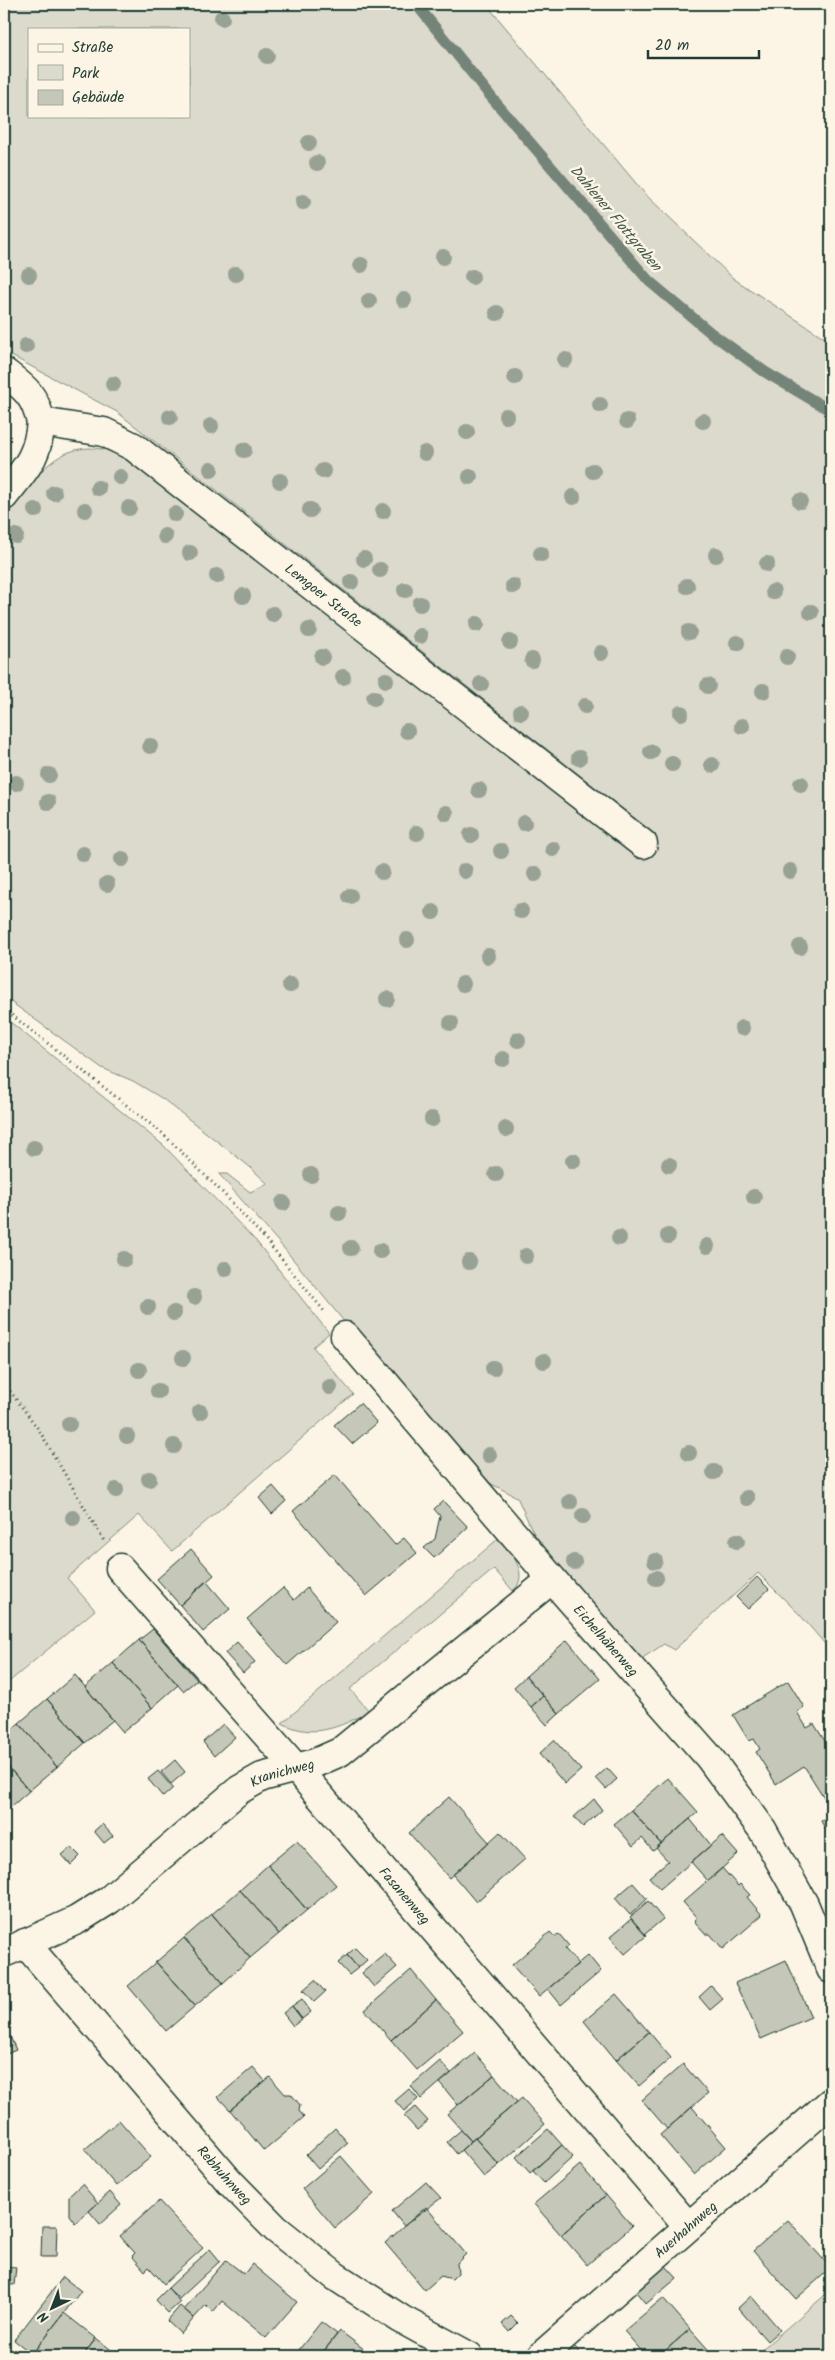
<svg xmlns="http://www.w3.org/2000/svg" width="835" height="2360" font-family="Kalam,sans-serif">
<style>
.green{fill:#dcdacc;stroke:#7e8c80;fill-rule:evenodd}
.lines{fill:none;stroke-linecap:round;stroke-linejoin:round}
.stream{stroke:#758479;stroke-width:11}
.building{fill:#c5c7b9;stroke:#1f3d34}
.street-casing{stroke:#1f3d34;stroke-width:31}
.path{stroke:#1f3d34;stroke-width:3;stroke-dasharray:1 4;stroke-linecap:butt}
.street{stroke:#fcf5e5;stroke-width:28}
.tree{fill:#97a194}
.labels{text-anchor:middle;stroke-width:5;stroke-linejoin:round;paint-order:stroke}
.street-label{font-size:14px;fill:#1f3d34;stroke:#fcf5e5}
.water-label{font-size:15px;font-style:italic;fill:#435a51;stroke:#fcf5e5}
</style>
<rect width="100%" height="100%" fill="#fcf5e5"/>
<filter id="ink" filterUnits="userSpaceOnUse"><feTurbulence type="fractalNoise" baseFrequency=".02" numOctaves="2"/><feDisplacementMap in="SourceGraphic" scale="10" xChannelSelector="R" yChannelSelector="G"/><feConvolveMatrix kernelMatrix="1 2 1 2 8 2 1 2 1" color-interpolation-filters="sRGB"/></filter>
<g filter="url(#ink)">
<path class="green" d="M4,4h482l159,190 89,85 97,63v1309l-31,-36 -42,-42 -84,77 -10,-6 -23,15 -82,-92 -26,-35 -16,-35 -41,-21 -42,-45 -147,-179 -68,-78h8l23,18 18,-8 -18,-17 -87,-68 -30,-18 -31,-13 -98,-71v-480c26,-33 52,-79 102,-67 7,2 15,7 21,10l510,398 19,-23 -539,-423 -113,-60zM29,29h160v87h-160z
M4,1017l159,128 93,96 73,92 -16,14 40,47 -181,157 -33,-36 -72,63 28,32 -91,76z
M499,1538c11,12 32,37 14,53l-19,-22 -144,120 19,22c-29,17 -56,28 -87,12z
M831,2290v66h-77z"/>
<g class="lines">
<path class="stream" d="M416,4l76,94 157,183 62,52 54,39 66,39"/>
</g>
<path class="building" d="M360,1403l17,20 -25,21 -18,-19z
M335,1475l60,70 9,-7 13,15 -51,43 -73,-85z
M273,1486l13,15 -14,13 -13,-16z
M443,1501l25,26 -34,31 -10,-10 11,-9 5,-23 -6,-7z
M191,1549l23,26 -34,30 -23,-26z
M757,1577l12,12 -21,20 -12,-12z
M206,1581l24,28 -27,23 -23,-27z
M283,1588l11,12 13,-12 29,34 -49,43 -40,-46z
M153,1629l44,51 -14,11 -44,-51z
M139,1640l39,45 -26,23 -39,-45z
M567,1640l33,39 -41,35 -33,-38z
M237,1642l18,20 -12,11 -18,-20z
M113,1663l39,45 -29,24 -38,-45z
M75,1675l38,45 -28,23 -38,-44z
M526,1676l17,20 -12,11 -17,-20z
M788,1681l16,26 -7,5 10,16 7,-4 16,25 1,-1v47l-6,4 -21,-33 -28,18 -20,-32 4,-3 -6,-10 -5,2 -16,-26z
M543,1696l16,18 -12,11 -16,-18z
M47,1699l38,44 -28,24 -38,-44z
M19,1723l38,44 -28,24 -25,-29v-26z
M223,1724l12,13 -21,19 -11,-14z
M554,1740l27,30 -16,14 -26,-30z
M175,1760l10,12 -14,12 -10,-12z
M4,1762l25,29 -25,22z
M607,1768l10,11 -11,10 -10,-11z
M158,1771l15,17 -10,9 -15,-18z
M668,1778l30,34 -37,32 -30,-34z
M449,1797l40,45 -40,36 -40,-45z
M594,1799l8,11 -19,17 -9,-10z
M631,1810l30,34 -8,7 -11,-13 -9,8 -19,-22z
M831,1816v24l-10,-19z
M690,1819l21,26 -51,44 -11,-12 19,-16 -12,-13z
M102,1824l11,12 -9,7 -10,-12z
M500,1832l25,27 -49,43 -23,-27z
M722,1836l16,18 -30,27 -17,-19z
M297,1841l39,44 -29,25 -39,-45z
M71,1847l9,9 -9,9 -9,-10z
M268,1865l39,45 -28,24 -39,-44z
M722,1868l16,18 2,-2 10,11 -3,2 15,18 -39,34 -13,-15h-5l-10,-11 1,-6 -13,-15z
M633,1883l14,16 -17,16 -15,-17z
M240,1890l39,44 -29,24 -38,-44z
M648,1901l15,18 -18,15 -15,-17z
M212,1914l38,44 -27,25 -39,-45z
M631,1919l15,17 -21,18 -15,-17z
M550,1932l5,5 4,-3 10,12 -4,3 13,15 -39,32 -27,-31z
M184,1938l39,45 -28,23 -39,-44z
M355,1948l12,12 -9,8 -11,-13z
M385,1954l12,13 -23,20 -12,-14z
M347,1955l11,13 -9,7 -11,-12z
M588,1955l13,16 -40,34 -13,-16z
M786,1960l25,57 -50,22 -26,-56z
M156,1962l39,44 -29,25 -38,-45z
M411,1970l25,30 -45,40 -26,-30z
M315,1980l10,12 -11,10 -11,-12z
M711,1986l12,13 -13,11 -11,-13z
M616,1994l33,38 -33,28 -32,-39z
M302,1999l9,13 -9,7 -10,-13z
M436,2000l27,31 -46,39 -26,-30z
M292,2006l10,13 -9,7 -10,-13z
M5,2025l11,25 -12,5v-29z
M649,2032l22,26 -32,28 -23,-26z
M475,2053l19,22 -36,30 -18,-22z
M440,2061l11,12 -30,26 -10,-13z
M683,2064l25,29 -41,36 -25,-29z
M253,2067l12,14 -35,29 -12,-13z
M494,2075l23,27 -46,39 -24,-27z
M270,2077l15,17h6l9,11 -1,6 5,6 -40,34 -34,-41z
M409,2089l9,10 -14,12 -9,-10z
M522,2098l23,26 -46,41 -24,-27z
M415,2107l13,14 -11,9 -13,-14z
M692,2107l34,40 -32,28 -34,-40z
M119,2120l32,37 -35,29 -31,-37z
M335,2128l13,15 -30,26 -12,-14z
M548,2129l14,16 -32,28 -14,-16z
M461,2130l10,11 -14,13 -10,-12z
M475,2138l24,27 -15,12 -23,-27z
M562,2145l11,12 -29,26 -11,-12z
M341,2156l33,38 -39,34 -33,-39z
M580,2165l26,30 -45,40 -27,-31z
M426,2182l15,16 -37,28 -12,-15z
M82,2184l16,19 -23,20 -6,-8v-19z
M110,2192l11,13 -21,19 -11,-13z
M606,2195l26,31 -45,39 -26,-30z
M159,2201l44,47 -39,36 -15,-17 -4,4 -13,-15 3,-3 -15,-17z
M426,2207l40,47 -9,9 1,10 -6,6 -11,-3 -16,14 -40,-47z
M788,2220l43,48 -35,31 -43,-48z
M42,2226h15l-1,31h-15z
M210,2249l10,12 -41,38 -11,-11z
M226,2260l18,14 8,-10 45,38 -31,36 -44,-37 -9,11 -7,-7 -12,13 -10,-9z
M4,2266l12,1 -2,18 -10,-1z
M666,2266l11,12 -31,26 -10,-12z
M63,2277l18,14 -49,63 -18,-14z
M168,2288l12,14 -12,11 -12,-13z
M751,2296l29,34 -13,11 -29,-33z
M663,2298l27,31 -31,27h-13l-22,-25z
M180,2306l14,12 -13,16 -14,-13z
M64,2313l32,25 -13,18h-48l-3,-2z
M511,2316l7,7 -9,9 -7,-8z
M321,2322l16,12 -17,22h-26z
M690,2329l24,27h-55z
M340,2331l33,25h-53z
M96,2338l23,18h-36z
M574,2346l9,10h-20z"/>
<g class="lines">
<defs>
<g id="street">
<path id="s1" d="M4,372c22,17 30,22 37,50l63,10 30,15 509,397"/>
<path d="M4,496c21,-27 34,-38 37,-74"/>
<path id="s2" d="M345,1336l207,243 157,178 53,72 42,75 27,65"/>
<path id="s3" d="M120,1568l175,199 393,459"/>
<path id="s4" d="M25,1943l204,238 47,48 59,47 66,43 68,37"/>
<path id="s5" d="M4,1953l73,-33 32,-20 130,-110 23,-13 53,-14 25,-11 212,-173"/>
<path id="s6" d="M541,2356l290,-254"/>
</g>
</defs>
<use href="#street" class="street-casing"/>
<path class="path" d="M4,1009l158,124 60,59 44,48 58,71
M4,1383l35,47 65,111"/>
<use href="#street" class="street"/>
</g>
<g class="tree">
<circle cx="222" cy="18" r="8"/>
<circle cx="267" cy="56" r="8"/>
<circle cx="309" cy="143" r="8"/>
<circle cx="317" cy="163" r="8"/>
<circle cx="303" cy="202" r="8"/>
<circle cx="443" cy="257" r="8"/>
<circle cx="361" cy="265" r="8"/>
<circle cx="236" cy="274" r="8"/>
<circle cx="29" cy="275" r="8"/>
<circle cx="472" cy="277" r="8"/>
<circle cx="404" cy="300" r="8"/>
<circle cx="369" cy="301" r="8"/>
<circle cx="497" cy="313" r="8"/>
<circle cx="26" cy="346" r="8"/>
<circle cx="565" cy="360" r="8"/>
<circle cx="515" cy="377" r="8"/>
<circle cx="113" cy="384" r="8"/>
<circle cx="600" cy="405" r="8"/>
<circle cx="506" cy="416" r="8"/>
<circle cx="170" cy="417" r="8"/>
<circle cx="627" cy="421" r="8"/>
<circle cx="703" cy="421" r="8"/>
<circle cx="211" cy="426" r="8"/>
<circle cx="467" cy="432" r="8"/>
<circle cx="244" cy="450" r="8"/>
<circle cx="425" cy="453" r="8"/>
<circle cx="211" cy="469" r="8"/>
<circle cx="323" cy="471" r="8"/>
<circle cx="593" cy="471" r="8"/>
<circle cx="120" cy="477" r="8"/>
<circle cx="470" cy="477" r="8"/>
<circle cx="280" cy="481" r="8"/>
<circle cx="98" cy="488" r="8"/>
<circle cx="54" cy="493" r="8"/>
<circle cx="573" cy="497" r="8"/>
<circle cx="800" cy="501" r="8"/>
<circle cx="129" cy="508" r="8"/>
<circle cx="35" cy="510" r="8"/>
<circle cx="85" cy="510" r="8"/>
<circle cx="310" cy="510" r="8"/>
<circle cx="383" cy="511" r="8"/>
<circle cx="175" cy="514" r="8"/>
<circle cx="16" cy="536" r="8"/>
<circle cx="165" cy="536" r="8"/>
<circle cx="190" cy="553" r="8"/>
<circle cx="541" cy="554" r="8"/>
<circle cx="716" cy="555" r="8"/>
<circle cx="364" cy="559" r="8"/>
<circle cx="767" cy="564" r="8"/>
<circle cx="380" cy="570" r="8"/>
<circle cx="217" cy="576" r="8"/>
<circle cx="351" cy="582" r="8"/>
<circle cx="513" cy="586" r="8"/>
<circle cx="687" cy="586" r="8"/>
<circle cx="405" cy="590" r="8"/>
<circle cx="773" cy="592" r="8"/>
<circle cx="243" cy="596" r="8"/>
<circle cx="420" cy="604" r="8"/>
<circle cx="811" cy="612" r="8"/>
<circle cx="273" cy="614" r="8"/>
<circle cx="477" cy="624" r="8"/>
<circle cx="309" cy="630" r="8"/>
<circle cx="689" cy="632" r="8"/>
<circle cx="420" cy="636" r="8"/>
<circle cx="510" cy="642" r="8"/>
<circle cx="737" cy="643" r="8"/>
<circle cx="601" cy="653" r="8"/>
<circle cx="322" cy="657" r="8"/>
<circle cx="787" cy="657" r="8"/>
<circle cx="532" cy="660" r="8"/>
<circle cx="343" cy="677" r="8"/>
<circle cx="386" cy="680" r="8"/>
<circle cx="481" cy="684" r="8"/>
<circle cx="708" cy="686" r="8"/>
<circle cx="763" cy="691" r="8"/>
<circle cx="374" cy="698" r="8"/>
<circle cx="585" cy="706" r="8"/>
<circle cx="521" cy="712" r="8"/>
<circle cx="681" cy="713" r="8"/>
<circle cx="742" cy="726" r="8"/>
<circle cx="407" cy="731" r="8"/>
<circle cx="150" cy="746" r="8"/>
<circle cx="651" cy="752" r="8"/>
<circle cx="579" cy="758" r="8"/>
<circle cx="672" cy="764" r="8"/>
<circle cx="712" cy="765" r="8"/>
<circle cx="49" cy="775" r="8"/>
<circle cx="16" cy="783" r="8"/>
<circle cx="801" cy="784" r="8"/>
<circle cx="479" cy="790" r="8"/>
<circle cx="48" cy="802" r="8"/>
<circle cx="446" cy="813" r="8"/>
<circle cx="524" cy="823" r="8"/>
<circle cx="417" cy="833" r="8"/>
<circle cx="471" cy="835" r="8"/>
<circle cx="553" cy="849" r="8"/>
<circle cx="501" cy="851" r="8"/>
<circle cx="83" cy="854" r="8"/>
<circle cx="122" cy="859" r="8"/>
<circle cx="465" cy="871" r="8"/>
<circle cx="790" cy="871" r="8"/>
<circle cx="382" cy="872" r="8"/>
<circle cx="535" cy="874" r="8"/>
<circle cx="107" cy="884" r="8"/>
<circle cx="350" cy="896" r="8"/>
<circle cx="521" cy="911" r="8"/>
<circle cx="433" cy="912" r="8"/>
<circle cx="407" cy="940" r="8"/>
<circle cx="800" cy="947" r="8"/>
<circle cx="488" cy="956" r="8"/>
<circle cx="463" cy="984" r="8"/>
<circle cx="290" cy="985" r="8"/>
<circle cx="387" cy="999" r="8"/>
<circle cx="451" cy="1023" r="8"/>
<circle cx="742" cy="1028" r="8"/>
<circle cx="518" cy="1040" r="8"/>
<circle cx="503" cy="1059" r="8"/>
<circle cx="432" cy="1119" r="8"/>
<circle cx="506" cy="1129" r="8"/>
<circle cx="34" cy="1148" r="8"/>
<circle cx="573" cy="1161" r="8"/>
<circle cx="669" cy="1165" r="8"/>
<circle cx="496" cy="1174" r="8"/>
<circle cx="311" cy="1175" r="8"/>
<circle cx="754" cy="1197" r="8"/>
<circle cx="283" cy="1203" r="8"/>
<circle cx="339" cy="1213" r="8"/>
<circle cx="668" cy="1236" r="8"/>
<circle cx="619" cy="1238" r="8"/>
<circle cx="707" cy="1246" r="8"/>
<circle cx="351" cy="1248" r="8"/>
<circle cx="380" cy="1251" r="8"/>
<circle cx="526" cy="1256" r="8"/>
<circle cx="124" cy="1259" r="8"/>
<circle cx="469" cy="1262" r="8"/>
<circle cx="225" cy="1269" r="8"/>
<circle cx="194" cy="1297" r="8"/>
<circle cx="148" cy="1307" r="8"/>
<circle cx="174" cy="1313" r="8"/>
<circle cx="183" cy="1358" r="8"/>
<circle cx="544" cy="1361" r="8"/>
<circle cx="493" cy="1368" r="8"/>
<circle cx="139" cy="1370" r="8"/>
<circle cx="330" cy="1387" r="8"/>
<circle cx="158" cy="1391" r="8"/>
<circle cx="200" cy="1412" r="8"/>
<circle cx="69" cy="1424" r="8"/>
<circle cx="127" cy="1436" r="8"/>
<circle cx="174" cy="1446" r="8"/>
<circle cx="689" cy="1453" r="8"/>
<circle cx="489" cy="1455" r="8"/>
<circle cx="714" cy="1472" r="8"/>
<circle cx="149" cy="1479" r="8"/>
<circle cx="116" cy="1490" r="8"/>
<circle cx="747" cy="1498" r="8"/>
<circle cx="570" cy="1502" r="8"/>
<circle cx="583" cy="1516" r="8"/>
<circle cx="73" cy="1518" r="8"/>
<circle cx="737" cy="1541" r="8"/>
<circle cx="655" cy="1561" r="8"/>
<circle cx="574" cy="1562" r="8"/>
<circle cx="656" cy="1578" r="8"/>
</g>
</g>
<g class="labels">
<g class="street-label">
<text dy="5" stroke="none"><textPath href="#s1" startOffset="402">Lemgoer Straße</textPath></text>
<text dy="5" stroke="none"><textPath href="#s2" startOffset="401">Eichelhäherweg</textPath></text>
<text dy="5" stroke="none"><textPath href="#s5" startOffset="335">Kranichweg</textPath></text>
<text dy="5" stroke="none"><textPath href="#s3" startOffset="434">Fasanenweg</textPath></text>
<text dy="5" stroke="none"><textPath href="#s4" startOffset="306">Rebhuhnweg</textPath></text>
<text dy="5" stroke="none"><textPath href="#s6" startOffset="192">Auerhahnweg</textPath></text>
</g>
<g class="water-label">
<text transform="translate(616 218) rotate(50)" y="5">Dahlener Flottgraben</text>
</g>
</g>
<rect width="835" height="2360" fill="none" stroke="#fcf5e5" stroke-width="20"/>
<rect x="10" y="10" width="815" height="2340" fill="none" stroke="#1f3d34" stroke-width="2" filter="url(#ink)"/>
<rect x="28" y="28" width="162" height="90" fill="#fcf5e5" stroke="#a4ab9e"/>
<rect x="38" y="44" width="25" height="8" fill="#fcf5e5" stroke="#a4ab9e"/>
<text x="72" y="52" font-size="15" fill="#1f3d34">Straße</text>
<rect x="38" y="65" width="25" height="15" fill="#dcdacc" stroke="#a4ab9e"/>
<text x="72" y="78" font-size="15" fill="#1f3d34">Park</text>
<rect x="38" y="90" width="25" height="15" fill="#c5c7b9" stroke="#a4ab9e"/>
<text x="72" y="102" font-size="15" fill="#1f3d34">Gebäude</text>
<g transform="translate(52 2308) rotate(223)" stroke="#fcf5e5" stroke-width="4" paint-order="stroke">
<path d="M0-4L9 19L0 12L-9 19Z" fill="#1f3d34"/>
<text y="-8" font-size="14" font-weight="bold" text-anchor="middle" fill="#1f3d34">N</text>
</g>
<path d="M648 50v8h111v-8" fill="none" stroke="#1f3d34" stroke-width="2.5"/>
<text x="655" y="50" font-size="15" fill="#1f3d34" stroke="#fcf5e5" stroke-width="4" paint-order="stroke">20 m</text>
</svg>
